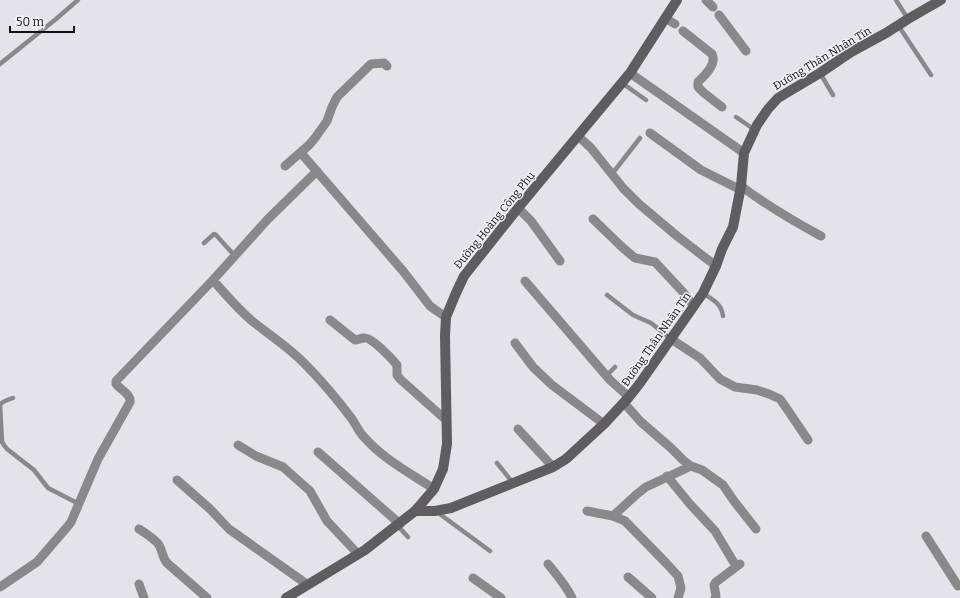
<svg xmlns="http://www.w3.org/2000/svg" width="960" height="598" font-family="Bitter,serif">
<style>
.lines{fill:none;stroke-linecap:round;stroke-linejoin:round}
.lane{stroke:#8a888b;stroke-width:4.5}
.street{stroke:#8a888b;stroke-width:9}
.secondary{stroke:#605d61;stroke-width:10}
.labels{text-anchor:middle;stroke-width:3;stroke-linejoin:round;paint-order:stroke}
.street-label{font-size:11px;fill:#111013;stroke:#f2f0f7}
</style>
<rect width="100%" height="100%" fill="#e4e3ea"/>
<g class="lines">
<path class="lane" d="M896,0l12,19
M898,25l33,50
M0,64l56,-45 22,-19
M820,73l13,22
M622,83l24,17
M736,117l19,13
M612,174l28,-36
M204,243l10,-9 2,1 19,21
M703,293c11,8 18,10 20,23
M607,295l26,20 18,8 20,16
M606,376l9,-9
M13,398c-5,2 -10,2 -13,7l2,37 2,3 3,4 27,21 14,18 31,16
M497,463l16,20
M437,512l53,39
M397,525l11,12"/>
<path class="street" d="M706,0l7,7
M719,15l27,36
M665,18l10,6
M683,31l29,23c5,10 -7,21 -14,28v5l6,6 18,14
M630,73l114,80
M650,133l51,37 40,20
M578,136l13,12 32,40 16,16 38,32 39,30
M301,153l102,118 27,35 7,5 9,6
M285,166l24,-21 6,-7 12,-17 5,-14 5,-10 34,-33 13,-1 3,3
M741,186c25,19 52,35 80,50
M518,208l13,13 29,40
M593,219l30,29 12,10 20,4 27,29 12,15
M213,280c12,14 24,28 38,40 17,14 36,26 52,42 17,17 34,37 49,57 4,6 7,13 12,18 19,22 46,36 70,52
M525,281l85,99 19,17
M330,320l25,20c4,0 5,-2 9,-2 7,-2 28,21 33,27v10l3,4 46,41
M671,339l29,19 20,21 15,8 22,3 12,4 11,5 7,10 21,31
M515,343l18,24 19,18 52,39
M624,403l17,19 30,26 12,12 8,6 11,4 21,15 11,16 22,28
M518,429l35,38
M238,445l18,11 27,11 27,24 17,30 31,33
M318,452l82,72
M667,476l22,27 26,28 21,35
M177,480l33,29 19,20 79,56
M587,511l26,5 12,5 41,42 12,13 3,12 -3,10
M613,516l24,-22 9,-7 45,-21
M139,529c6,4 17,11 20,16 4,7 3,12 8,18l40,35
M926,536l32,50
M548,564c9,11 18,21 24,34
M628,577l24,21
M473,578l28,20
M139,584l5,14
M0,587l37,-25 31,-36 3,-4 27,-63 32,-57c1,-7 -7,-11 -12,-16l-2,-2v-3l97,-101 55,-61 49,-48
M715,598l1,-2 -2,-11 2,-3 24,-18"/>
<path class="secondary" d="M415,511l19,-22 9,-20 4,-25 -2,-108 1,-19 10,-24 8,-17 54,-68 112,-135 47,-73
M286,598l79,-48 50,-39h20l16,-3 102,-41 13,-8 38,-35 25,-27 11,-14 63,-90 13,-27 6,-17 11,-22 8,-41 3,-33 13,-28 11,-16 10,-11 15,-9 27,-16 31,-21 35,-19 22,-14 33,-19"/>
</g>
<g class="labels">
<g class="street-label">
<text transform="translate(822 58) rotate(-31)" y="4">Đường Thân Nhân Tín</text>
<text transform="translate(494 220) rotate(-51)" y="4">Đường Hoàng Công Phụ</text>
<text transform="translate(656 339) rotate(-55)" y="4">Đường Thân Nhân Tín</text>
</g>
</g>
<path d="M10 26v6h64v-6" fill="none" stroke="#111013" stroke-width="2"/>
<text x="16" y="26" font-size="12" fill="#111013" stroke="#f2f0f7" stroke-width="3" paint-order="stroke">50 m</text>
</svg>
